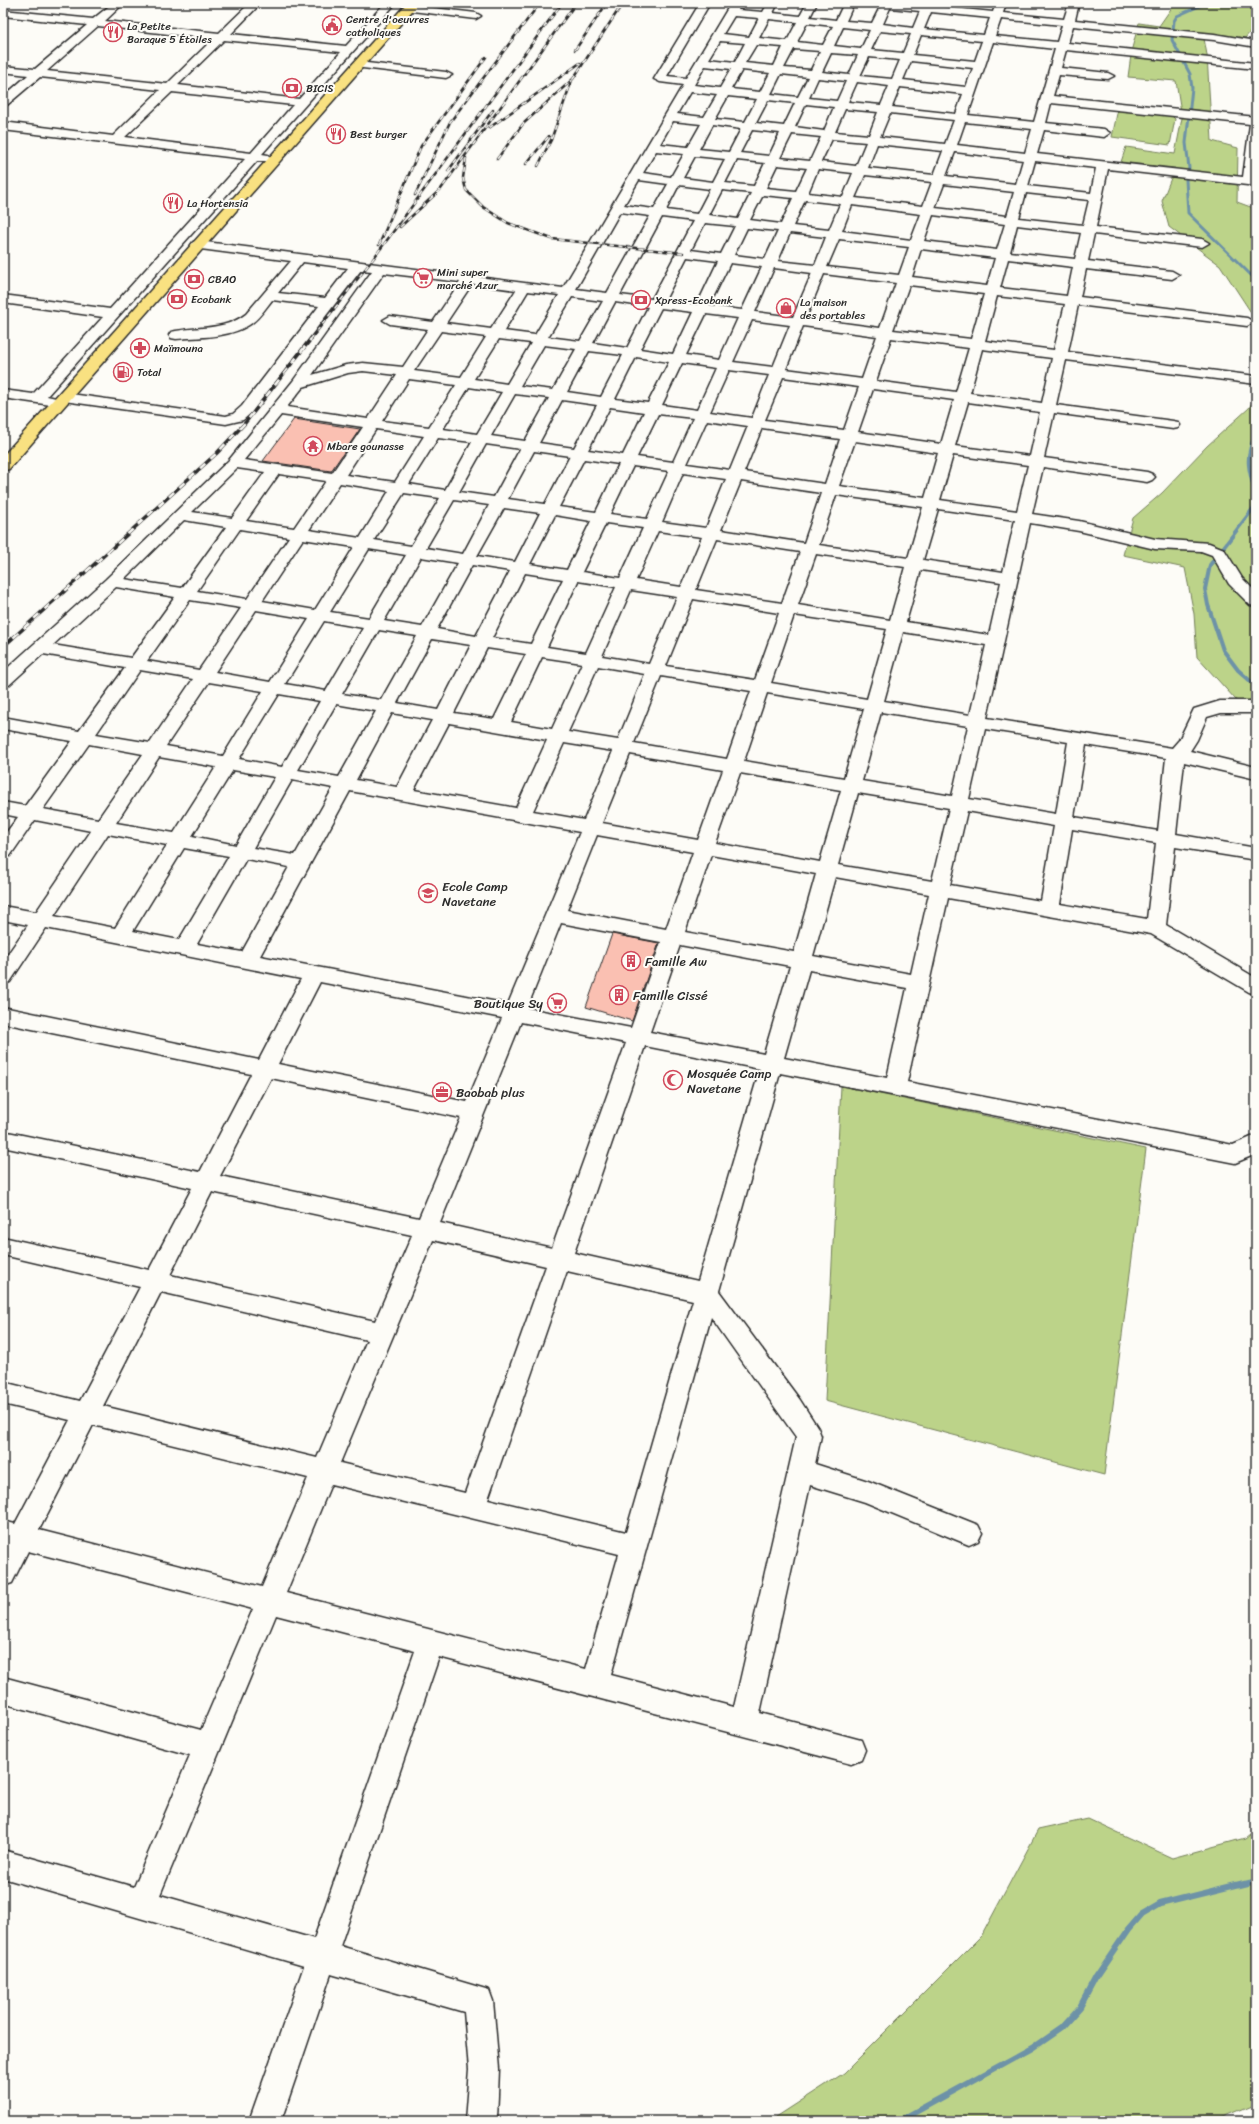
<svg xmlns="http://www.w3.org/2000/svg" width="1259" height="2124" font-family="Sriracha,sans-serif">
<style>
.green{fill:#bcd389;stroke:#747f5a}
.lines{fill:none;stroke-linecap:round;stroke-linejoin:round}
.stream-far2{stroke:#6d92a7;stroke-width:3}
.stream-far1{stroke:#6d92a7;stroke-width:4}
.stream{stroke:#6d92a7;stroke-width:6}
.building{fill:#fac0b2;stroke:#2b2b2b}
.minor-casing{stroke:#2b2b2b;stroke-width:3}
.highway-casing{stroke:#2b2b2b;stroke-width:3}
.minor{fill:#fdfcf7;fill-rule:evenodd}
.highway{fill:#f9e181;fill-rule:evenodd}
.rail-far1-casing{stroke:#2b2b2b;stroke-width:2.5}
.rail-casing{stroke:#2b2b2b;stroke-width:3.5}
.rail-far1{stroke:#fdfcf7;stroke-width:1.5;stroke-dasharray:5;stroke-linecap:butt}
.rail{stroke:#fdfcf7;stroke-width:2.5;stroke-dasharray:7;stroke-linecap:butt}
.labels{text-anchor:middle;stroke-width:4;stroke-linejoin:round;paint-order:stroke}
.far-poi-label{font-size:11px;fill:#2b2b2b;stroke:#fdfcf7;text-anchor:start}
.poi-label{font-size:13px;fill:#2b2b2b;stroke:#fdfcf7;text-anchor:start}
</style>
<rect width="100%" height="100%" fill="#fdfcf7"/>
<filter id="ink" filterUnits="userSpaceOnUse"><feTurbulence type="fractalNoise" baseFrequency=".025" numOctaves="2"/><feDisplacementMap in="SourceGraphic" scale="8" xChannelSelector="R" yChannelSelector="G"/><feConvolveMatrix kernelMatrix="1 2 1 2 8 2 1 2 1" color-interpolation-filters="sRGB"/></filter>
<g filter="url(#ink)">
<path class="green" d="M1175,3h81v22l-11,13 -42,-5 4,22 5,86 26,7 -1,54 19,7v111l-36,-55 -51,-38 -7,-26 13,-33 -54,-6 5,-15 49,7 7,-36 -6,-37 -48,-4 4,-29 7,-25 20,3z
M1118,109l53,6 4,4 -5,26 -58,-8z
M1256,396v318l-20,-14 -39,-43 -3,-43 -9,-46 -62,-13 10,-37 29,-25 45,-47 42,-38z
M841,1086l305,63 -42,326 -279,-74z
M1088,1819l84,39 73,-20 11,-9v274l-43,18h-443l74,-48 138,-138 56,-105z"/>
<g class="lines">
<path class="stream-far2" d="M1206,3l-29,13 -3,5 -2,19 18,34 2,14 -6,55 3,25 -3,12 2,33 68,67"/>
<path class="stream-far1" d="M1256,435c-12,21 -7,37 0,59
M1256,505l-46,60 -5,24 3,16 15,45 15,20 18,16"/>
<path class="stream" d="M899,2121l133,-73 29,-20 19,-21 16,-30 32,-47 13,-15 19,-11 96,-24"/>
</g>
<path class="building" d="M294,419l66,10 -29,42 -68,-10z
M612,934l47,9 -27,78 -46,-14z"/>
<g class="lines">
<defs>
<path id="minor" d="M113,3h11l-19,18 114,12 31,-30h11l-30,31 115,12 39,-43h11l-134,151 6,1 2,3 -2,3h-11l-210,235 9,2 2,3 -2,3 -5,1 -48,-7v-8l30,4 70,-77 -100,-14v-8l107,14 135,-150 -242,-29v-8l110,14 47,-46 -120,-13 -33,28 -4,2v-10l25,-22 -25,-3v-6l32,3 52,-44 -84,-9v-6l90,9zM98,26l115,13 -46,45 -120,-13zM224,40l117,12 -42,47 -121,-14zM172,92l121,13 -42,48 -126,-16z
M700,3h10l-43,73 19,2 45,-75h10l-3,7 25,2 5,-9h10l-5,10 27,3 7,-13h10l-7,14 26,3 8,-17h10l-8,18 26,2 8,-16 -10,-2 -1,-2 54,2 1,-2h10l-1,3 60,6 3,-9h10l-3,10 61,6 5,-16h10l-4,17 139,14 42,7v6l-42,-7 -141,-14 -5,17 188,20v6l-190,-19 -5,18 47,5 6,3 -6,3 -49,-4 -6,21 203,21v69l-148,-17 -12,58 106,12 7,4 -7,4 -108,-13 -6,27 84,10 7,4 -7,4 -86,-10 -6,28 167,21 7,4 -7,4 -169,-21 -10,47 188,24v8l-190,-24 -10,45 117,16 5,1 2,3 -2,3 -5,1 -119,-16 -10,45 103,14 5,2 3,3 -3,3 -5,2 -104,-15 -11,47 47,7 76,18 54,4 15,6 18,29 14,14v14l-6,-1 -21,-21 -17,-29 -11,-4 -46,-2 -76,-18 -49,-8 -43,195 185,30 7,-8 15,-31 26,-8h36v12h-35l-14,4 -10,23 -7,11 66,16v12l-72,-17 -8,72 80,14v12l-81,-13 -9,78 90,53v16l-7,-2 -98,-58 -203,-36 -41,184 326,63 23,-10v19l-21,9 -455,-90 -61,218 81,109 18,28 3,8 -6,28 53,17 110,44 4,8 -4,8 -9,4 -104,-43 -55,-17 -50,228 101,27 4,10 -4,10 -10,4 -412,-107 -99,289 149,44 4,11 6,68 -2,52h-32l4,-52 -5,-57 -133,-38 -50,147h-32l55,-155 -301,-88v-28l131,37 56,-132 -187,-52v-26l198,53 52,-121 -225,-58 -16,32 -9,3v-65l12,3 55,-104 -67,-16v-22l77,19 60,-114 -137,-32v-18l146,33 43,-82 -189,-41v-16l197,41 51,-98 -248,-51v-16l256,53 42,-81 -255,-51 -36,54 -7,2v-23l25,-36 -25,-5v-14l33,6 55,-81 -56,-11 -25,36 -7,1v-20l15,-20 -15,-3v-12l22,4 47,-65 -69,-12v-12l76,14 46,-63 -82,-14 -34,31 -6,1v-14l103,-93 123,-119 64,-79 79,-110 -11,-1 -109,142 -9,8 -17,4 -162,-23 -5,-1 -2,-3 2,-3 5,-1 162,23 7,-2 9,-8 77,-100 -47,-6c-7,9 -14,20 -23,25 -21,13 -50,12 -73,14l-5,-1 -2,-3 2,-3c26,-6 53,-1 75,-18l45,-53 -98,-13 -2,-3 2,-3 5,-1 365,47 120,-203 -23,-3 -6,-3zM890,8l30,3 -7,17 -30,-4zM931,12l59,6 -6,17 -60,-6zM734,16l25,2 -10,19 -26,-3zM769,19l28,3 -10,19 -28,-3zM1001,19l61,6 -5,17 -62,-6zM807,23l26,3 -10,19 -26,-3zM843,27l27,3 -9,19 -27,-3zM880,31l31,3 -8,19 -32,-3zM921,35l61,6 -7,20 -62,-6zM720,41l25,2 -10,19 -26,-3zM993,42l62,7 -21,73 -66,-7zM756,45l27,2 -9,19 -29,-3zM794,49l26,2 -9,19 -27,-2zM831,53l27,2 -9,20 -27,-3zM869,57l31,3 -8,19 -32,-3zM911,61l62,7 -7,19 -63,-7zM705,66l26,3 -11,19 -26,-3zM742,70l28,3 -10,19 -29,-3zM781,74l27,3 -10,20 -27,-3zM818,78l28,3 -9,20 -28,-3zM857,82l32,4 -8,19 -33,-3zM900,87l63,7 -7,20 -64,-7zM690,92l27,3 -13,22 -27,-3zM728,96l29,3 -12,23 -30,-3zM768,100l27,3 -11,23 -28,-3zM1051,103l199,21 -7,53 -206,-23 7,-24 60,7 6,-4 -6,-4 -58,-6zM806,104l28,3 -10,24 -29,-4zM845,109l33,3 -9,23 -34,-3zM890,113l64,7 -9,24 -65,-7zM673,121l28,3 -13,23 -28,-3zM965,122l67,7 -7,24 -68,-8zM712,125l29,4 -12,23 -30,-3zM752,130l28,3 -11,23 -29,-3zM792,134l29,3 -11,24 -30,-3zM832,139l34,3 -10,24 -35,-4zM877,144l66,7 -9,24 -66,-7zM656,151l28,3 -13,23 -28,-4zM955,152l68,8 -7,24 -70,-8zM695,156l30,3 -12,23 -30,-4zM737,160l28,3 -11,23 -29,-3zM1035,161l61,7 -5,25 -63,-7zM777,165l30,3 -11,23 -30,-3zM818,169l35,4 -10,24 -35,-4zM865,175l67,7 -9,24 -68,-8zM639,180l29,4 -14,25 -30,-4zM944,184l70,8 -7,24 -72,-8zM679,185l31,4 -13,25 -31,-4zM722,190l29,3 -13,26 -29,-4zM1026,193l63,7 -6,25 -64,-7zM763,195l30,3 -12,26 -31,-4zM805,200l35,4 -11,26 -36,-4zM852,205l69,9 -10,26 -69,-9zM620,212l30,4 -43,77 -31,-4zM933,215l72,9 -8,26 -73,-9zM662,217l31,4 -41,78 -32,-4zM705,223l30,3 -14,28 -30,-4zM1017,225l64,8 -6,26 -65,-7zM747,228l31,3 -13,28 -31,-4zM790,233l36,4 -11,28 -37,-4zM839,239l70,8 -10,28 -72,-8zM921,249l74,9 -8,28 -75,-9zM687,257l31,4 -21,44 -32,-5zM1008,259l65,8 -6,29 -67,-8zM303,262l45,6 -23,30 -47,-5zM730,263l32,4 -20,43 -33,-4zM774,268l38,5 -19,44 -38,-5zM384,273l76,9 -27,40 -43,-6 -7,4 7,4 38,5 -25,38 -40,-4 -17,2 -34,10zM824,274l72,9 -16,45 -74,-10zM472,284l44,6 -25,39 -45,-6zM909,285l75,9 -13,45 -78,-9zM528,291l31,4 -24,40 -31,-4zM997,296l68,8 -11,46 -69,-9zM572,297l31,4 -23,40 -32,-4zM615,302l33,5 -21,41 -34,-5zM661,308l32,4 -20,42 -33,-5zM706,314l32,4 -19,42 -33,-5zM752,320l38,5 -17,42 -40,-5zM803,326l74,10 -15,43 -76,-10zM441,331l45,6 -25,40 -47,-6zM891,338l78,10 -13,44 -80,-11zM499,339l32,4 -24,41 -33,-5zM544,345l32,4 -23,41 -33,-4zM982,349l70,9 -10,45 -72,-10zM589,351l34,4 -22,42 -34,-5zM636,357l33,5 -21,41 -33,-4zM682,363l34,5 -19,42 -35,-5zM729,370l40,5 -17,43 -42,-6zM363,371l34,4 -29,44 -81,-12 16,-20 45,-14zM783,377l76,10 -15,43 -79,-10zM409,379l47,6 -27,42 -47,-6zM469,387l33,5 -25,42 -34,-5zM873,389l81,11 -13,44 -83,-12zM515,394l34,4 -24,43 -34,-5zM562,400l35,5 -23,43 -35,-5zM968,402l72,10 -10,44 -75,-10zM610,407l34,5 -21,43 -35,-5zM658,414l35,4 -20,44 -36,-5zM281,415l82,12 -31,46 -88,-13zM707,420l41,6 -18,44 -43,-6zM762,428l78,11 -15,45 -81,-12zM376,429l48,7 -29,46 -49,-7zM438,438l34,4 -27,48 -36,-6zM855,441l83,12 -13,45 -86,-12zM486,444l34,5 -26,48 -35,-5zM534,451l36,5 -25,48 -37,-5zM953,455l75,10 -11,46 -77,-11zM584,459l35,5 -23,48 -37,-5zM633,466l36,5 -22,48 -37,-5zM237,468l28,4 -33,46 -40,-6zM683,473l43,6 -20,49 -44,-6zM279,474l47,7 -32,47 -48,-7zM741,481l80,12 -17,50 -83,-13zM340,483l49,8 -29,47 -51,-8zM404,493l36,5 -29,48 -37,-6zM836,495l87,12 -15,51 -89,-13zM454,500l35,5 -26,49 -37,-6zM504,508l36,5 -25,49 -38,-6zM938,509l77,11 -12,52 -80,-12zM555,515l36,6 -24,49 -37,-6zM184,520l42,7 -44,61 -58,-9zM606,523l37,5 -23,50 -38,-6zM240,529l49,8 -42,62 -50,-8zM658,531l44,6 -21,50 -45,-7zM303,539l51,8 -39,63 -53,-9zM717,539l83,13 -18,51 -86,-13zM369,549l37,6 -37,63 -39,-6zM816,554l89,13 -15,53 -92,-15zM421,557l37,6 -36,64 -38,-6zM472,565l38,6 -34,65 -39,-7zM921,570l80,12 -12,53 -83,-13zM525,573l38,6 -32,65 -39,-6zM578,581l38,6 -30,66 -39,-6zM116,587l59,10 -44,61 -78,-13zM631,590l46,7 -28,67 -47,-8zM693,599l86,14 -24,67 -89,-14zM190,600l51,8 -42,62 -52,-9zM256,610l53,9 -39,63 -55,-10zM794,615l93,14 -20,70 -96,-16zM324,621l39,7 -37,63 -41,-7zM379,630l38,6 -36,64 -39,-6zM903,632l83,13 -16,70 -86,-14zM432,639l39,6 -33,65 -41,-7zM487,648l39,6 -32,65 -40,-6zM542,657l40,6 -30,66 -41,-7zM598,666l47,8 -27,66 -50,-8zM140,670l53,9 -43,64 -54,-9zM661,676l90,15 -24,68 -93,-16zM209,682l54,9 -40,65 -57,-10zM767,693l97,16 -20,69 -100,-17zM279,694l41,7 -38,66 -43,-8zM336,704l40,7 -37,66 -41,-7zM881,712l87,14 -16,70 -90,-15zM392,713l40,7 -35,67 -41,-7zM449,723l98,17 -31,68 -102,-18zM985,729l83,13 -12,72 -87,-15zM564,743l49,8 -29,69 -51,-9zM89,744l54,10 -45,65 -55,-10zM1086,745l80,13 -8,73 -84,-14zM630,754l93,16 -25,70 -96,-17zM159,757l57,10 -42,66 -58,-10zM233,770l42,7 -39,68 -44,-9zM740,773l101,17 -21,72 -105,-19zM292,780l41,8 -38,67 -42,-7zM350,791l230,41 -72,172 -248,-48zM858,793l91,15 -17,73 -94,-16zM967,811l87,15 -13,75 -91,-16zM1072,829l84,14 -9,76 -87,-15zM108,834l59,11 -52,83 -61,-12zM597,835l96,17 -27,77 -99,-19zM184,848l45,8 -50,84 -46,-9zM711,855l105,19 -22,78 -109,-20zM246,859l43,8 -47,85 -45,-8zM835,877l94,17 -18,80 -98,-18zM561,923l100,19 -30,86 -104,-20zM680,945l110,21 -26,88 -114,-22zM809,970l98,18 -20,90 -103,-20zM320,982l182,36 -35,84 -189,-38zM521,1022l105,21 -74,205 -112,-25zM645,1046l115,23 -62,212 -124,-28zM271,1078l190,40 -42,100 -199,-42zM212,1192l200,43 -37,86 -205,-46zM433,1240l113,26 -81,227 -125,-30zM567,1271l126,29 -67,232 -138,-33zM161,1292l206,48 -50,118 -214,-52zM711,1317l85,120 -62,270 -123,-32zM93,1425l215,53 -46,109 -223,-57zM331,1484l288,70 -33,115 -300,-76zM276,1615l139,36 -101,288 -154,-44z
M408,5l68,8 5,3 -5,3 -72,-9 -1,-2 1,-2z
M358,62l88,10 6,3 -6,3 -92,-11 -2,-2z"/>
<path id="highway" d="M407,3h12l-410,466 -6,2v-15z"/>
</defs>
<use href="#minor" class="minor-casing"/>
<use href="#highway" class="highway-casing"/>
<use href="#minor" class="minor"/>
<use href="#highway" class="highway"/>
<defs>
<path id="rail-far1" d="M575,50l32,-47
M489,128l91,-65
M466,158l-3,20 3,12 17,17 25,16 44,16 131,14
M497,159l26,-35 50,-45 50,-76
M526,164l23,-28
M538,166l13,-26 21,-60
M448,171l45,-61
M415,195l35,-73 90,-119
M400,227l41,-38 135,-186
M379,245l42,-99 65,-89
M310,340l63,-81 189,-256"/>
<path id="rail" d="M3,647l214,-194 28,-30 66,-84"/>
</defs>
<use href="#rail-far1" class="rail-far1-casing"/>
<use href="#rail" class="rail-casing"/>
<use href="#rail-far1" class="rail-far1"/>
<use href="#rail" class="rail"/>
</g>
</g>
<defs>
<symbol id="civic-ring" viewBox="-11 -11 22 22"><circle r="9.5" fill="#fdfcf7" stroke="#d1495b" stroke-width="1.5"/><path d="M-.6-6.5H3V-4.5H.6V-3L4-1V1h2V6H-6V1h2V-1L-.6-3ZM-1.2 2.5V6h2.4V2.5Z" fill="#d1495b"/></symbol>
<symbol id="restaurant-ring" viewBox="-11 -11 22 22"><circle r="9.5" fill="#fdfcf7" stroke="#d1495b" stroke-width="1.5"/><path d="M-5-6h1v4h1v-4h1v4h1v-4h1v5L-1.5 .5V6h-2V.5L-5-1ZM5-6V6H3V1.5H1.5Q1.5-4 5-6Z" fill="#d1495b"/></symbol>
<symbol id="bank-ring" viewBox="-11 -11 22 22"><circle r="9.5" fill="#fdfcf7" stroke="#d1495b" stroke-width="1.5"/><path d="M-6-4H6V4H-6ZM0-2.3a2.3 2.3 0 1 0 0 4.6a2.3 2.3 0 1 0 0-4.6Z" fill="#d1495b"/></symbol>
<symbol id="supermarket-ring" viewBox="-11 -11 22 22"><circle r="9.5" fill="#fdfcf7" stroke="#d1495b" stroke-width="1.5"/><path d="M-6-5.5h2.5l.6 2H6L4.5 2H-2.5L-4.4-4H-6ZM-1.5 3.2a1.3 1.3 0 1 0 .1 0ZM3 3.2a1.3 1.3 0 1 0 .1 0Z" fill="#d1495b"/></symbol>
<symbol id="shop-ring" viewBox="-11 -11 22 22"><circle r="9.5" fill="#fdfcf7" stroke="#d1495b" stroke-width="1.5"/><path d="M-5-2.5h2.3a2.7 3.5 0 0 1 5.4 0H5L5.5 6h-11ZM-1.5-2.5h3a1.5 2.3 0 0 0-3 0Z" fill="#d1495b"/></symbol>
<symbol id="pharmacy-ring" viewBox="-11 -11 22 22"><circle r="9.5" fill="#fdfcf7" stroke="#d1495b" stroke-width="1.5"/><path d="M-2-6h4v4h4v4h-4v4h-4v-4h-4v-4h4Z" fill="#d1495b"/></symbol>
<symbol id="fuel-ring" viewBox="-11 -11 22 22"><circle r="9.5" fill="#fdfcf7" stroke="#d1495b" stroke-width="1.5"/><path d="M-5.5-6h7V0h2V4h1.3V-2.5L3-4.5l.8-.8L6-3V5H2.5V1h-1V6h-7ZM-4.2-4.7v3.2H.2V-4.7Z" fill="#d1495b"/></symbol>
<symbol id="temple-ring" viewBox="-11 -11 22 22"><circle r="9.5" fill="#fdfcf7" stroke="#d1495b" stroke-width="1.5"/><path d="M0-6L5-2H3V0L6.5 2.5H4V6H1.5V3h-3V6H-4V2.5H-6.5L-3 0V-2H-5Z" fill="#d1495b"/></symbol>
<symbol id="school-ring" viewBox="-11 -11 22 22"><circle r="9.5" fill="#fdfcf7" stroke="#d1495b" stroke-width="1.5"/><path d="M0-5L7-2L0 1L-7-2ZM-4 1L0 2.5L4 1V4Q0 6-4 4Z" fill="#d1495b"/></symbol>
<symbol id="building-ring" viewBox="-11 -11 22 22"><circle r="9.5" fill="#fdfcf7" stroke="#d1495b" stroke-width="1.5"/><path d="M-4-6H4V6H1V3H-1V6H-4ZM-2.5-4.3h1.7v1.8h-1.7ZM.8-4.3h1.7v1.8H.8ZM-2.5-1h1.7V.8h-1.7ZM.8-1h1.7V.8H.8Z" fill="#d1495b"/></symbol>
<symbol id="mosque-ring" viewBox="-11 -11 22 22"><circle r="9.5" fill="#fdfcf7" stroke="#d1495b" stroke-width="1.5"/><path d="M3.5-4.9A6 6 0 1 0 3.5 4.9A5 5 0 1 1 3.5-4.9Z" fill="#d1495b"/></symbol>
<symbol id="office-ring" viewBox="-11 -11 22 22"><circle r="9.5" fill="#fdfcf7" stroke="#d1495b" stroke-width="1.5"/><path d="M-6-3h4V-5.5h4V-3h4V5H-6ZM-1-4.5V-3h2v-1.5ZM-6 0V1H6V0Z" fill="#d1495b"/></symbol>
</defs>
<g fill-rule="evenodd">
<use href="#civic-ring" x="321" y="14" width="22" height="22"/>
<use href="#restaurant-ring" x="102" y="21" width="22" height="22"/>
<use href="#bank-ring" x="281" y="77" width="22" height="22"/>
<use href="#restaurant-ring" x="325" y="123" width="22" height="22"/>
<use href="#restaurant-ring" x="162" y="192" width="22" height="22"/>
<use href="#supermarket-ring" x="412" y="267" width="22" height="22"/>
<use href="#bank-ring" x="183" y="268" width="22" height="22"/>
<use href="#bank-ring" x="166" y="288" width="22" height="22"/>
<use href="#bank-ring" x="630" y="289" width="22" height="22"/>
<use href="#shop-ring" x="775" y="297" width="22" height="22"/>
<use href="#pharmacy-ring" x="129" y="337" width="22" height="22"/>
<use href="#fuel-ring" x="112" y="361" width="22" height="22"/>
<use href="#temple-ring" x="302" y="435" width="22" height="22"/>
<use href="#school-ring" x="417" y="882" width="22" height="22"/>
<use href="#building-ring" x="620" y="950" width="22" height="22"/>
<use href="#building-ring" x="608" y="984" width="22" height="22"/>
<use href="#supermarket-ring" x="546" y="992" width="22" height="22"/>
<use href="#mosque-ring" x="662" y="1069" width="22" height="22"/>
<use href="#office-ring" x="431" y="1081" width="22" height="22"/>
</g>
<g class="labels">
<g class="far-poi-label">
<text x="346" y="23">Centre d'oeuvres<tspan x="346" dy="13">catholiques</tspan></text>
<text x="127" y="30">La Petite<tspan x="127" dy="13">Baraque 5 Étoiles</tspan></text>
<text x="306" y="92">BICIS</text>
<text x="350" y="138">Best burger</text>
<text x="187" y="207">La Hortensia</text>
<text x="437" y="276">Mini super<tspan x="437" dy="13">marché Azur</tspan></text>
<text x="208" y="283">CBAO</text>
<text x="191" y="303">Ecobank</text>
<text x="655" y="304">Xpress-Ecobank</text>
<text x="800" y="306">La maison<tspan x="800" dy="13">des portables</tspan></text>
<text x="154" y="352">Maïmouna</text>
<text x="137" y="376">Total</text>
<text x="327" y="450">Mbare gounasse</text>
</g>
<g class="poi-label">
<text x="442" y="891">Ecole Camp<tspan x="442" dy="15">Navetane</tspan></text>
<text x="645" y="966">Famille Aw</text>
<text x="633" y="1000">Famille Cissé</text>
<text x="543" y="1008" text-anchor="end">Boutique Sy</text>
<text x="687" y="1078">Mosquée Camp<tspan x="687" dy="15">Navetane</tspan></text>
<text x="456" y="1097">Baobab plus</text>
</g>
</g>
<rect width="1259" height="2124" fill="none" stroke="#fdfcf7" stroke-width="16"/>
<rect x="8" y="8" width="1243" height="2108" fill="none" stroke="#2b2b2b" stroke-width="1.5" filter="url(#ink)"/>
</svg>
